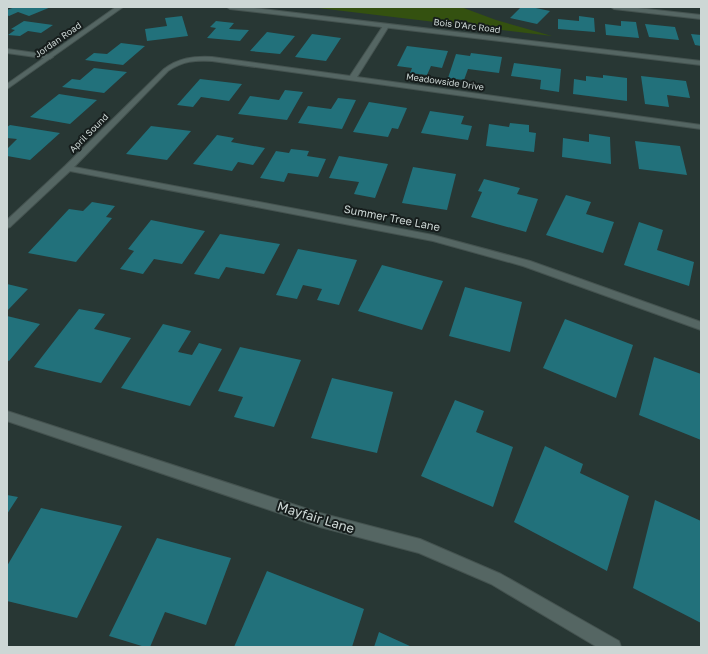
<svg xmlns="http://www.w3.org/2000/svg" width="708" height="654" font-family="'Golos Text',sans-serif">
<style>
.green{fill:#345110}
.building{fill:#22717b}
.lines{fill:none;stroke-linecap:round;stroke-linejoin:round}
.minor-casing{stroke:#455350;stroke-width:2}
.tertiary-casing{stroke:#455350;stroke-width:2}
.minor{fill:#556663;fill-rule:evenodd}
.tertiary{fill:#556663;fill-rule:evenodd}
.labels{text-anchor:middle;stroke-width:4;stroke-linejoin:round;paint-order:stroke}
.far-street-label{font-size:9px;fill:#cdd7d5;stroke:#161d1c}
.street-label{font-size:11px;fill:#cdd7d5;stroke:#161d1c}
.near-street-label{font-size:13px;fill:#cdd7d5;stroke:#161d1c}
</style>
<rect width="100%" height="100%" fill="#283734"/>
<path class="green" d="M310,7h151l35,13 56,16z"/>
<path class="building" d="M15,7h36l-22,9 -11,-4 -9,4 -2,-1v-5z
M521,7h10l19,4 -13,13 -27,-6z
M182,16l6,20 -41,5 -2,-12 22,-3 -2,-8z
M579,16l15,2 1,14 -37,-3v-10l21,2z
M24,21l29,4 -12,8 -13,-2 -8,5 -12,-1 7,-5 -4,-1z
M216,21l18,2 -5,6 20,1 -9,11 -33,-3 9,-10 -6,-1z
M621,21l15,1 3,16 -33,-3 -1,-11 16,2z
M645,24l30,3 4,13 -30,-3z
M267,32l28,4 -15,18 -30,-3z
M312,34l29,4 -15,23 -31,-4z
M691,34l10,1v11l-6,-1z
M121,43l24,3 -22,19 -38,-5 9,-7 13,1z
M407,46l41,5 -6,17 -11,-2 -4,9 -17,-2 2,-5 -15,-2z
M471,53l31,4 -3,16 -31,-4 -4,11 -16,-2 8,-24 14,2z
M514,63l47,6 -2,23 -19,-3 1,-9 -30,-4z
M94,68l33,4 -23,21 -42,-6 10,-8 8,1z
M603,75l24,3v23l-54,-7 1,-15 12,2v-5l17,2z
M641,76l45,5 4,17 -23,-3 2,12 -24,-3z
M200,79l42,5 -13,17 -28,-4 -8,10 -16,-2z
M285,90l18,2 -16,28 -49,-6 12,-18 29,4z
M59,94l38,6 -27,24 -40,-7z
M338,98l18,2 -14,29 -44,-6 10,-17 23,3z
M369,102l38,6 -9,21 -6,-1 -4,9 -35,-5z
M430,111l34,5 -3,8 11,2 -4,14 -47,-7z
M510,123l19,2v7l7,1 -2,19 -48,-6 3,-22 20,3z
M10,125l50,8 -30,27 -23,-4v-7l10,-10 -10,-1v-11z
M151,126l40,5 -24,29 -41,-6z
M589,134l21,3 1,27 -49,-7 1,-19 26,4z
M217,135l17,3 -3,4 34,6 -12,17 -15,-3 -6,9 -39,-7z
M635,141l45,5 7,29 -48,-6z
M291,149l18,2 -2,5 19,3 -8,18 -30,-4 -4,9 -24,-4 16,-27 13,2z
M339,156l49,8 -13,34 -21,-4 5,-12 -30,-4z
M413,167l43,7 -9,36 -45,-7z
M484,179l36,9 -3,6 21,5 -12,33 -55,-15 11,-25 -4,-1z
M566,195l25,7 -5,12 28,8 -11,31 -57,-18z
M92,202l23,4 -9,11 6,1 -36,44 -48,-9 41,-44 14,2z
M151,220l54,11 -23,33 -28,-5 -11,15 -23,-5 14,-18 -6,-2z
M639,222l24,8 -6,20 37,12 -5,24 -65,-21z
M220,234l60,10 -16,30 -38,-7 -7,12 -25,-5z
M298,249l59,11 -18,45 -22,-5 5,-11 -19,-4 -6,14 -21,-4z
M382,265l61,16 -21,49 -64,-19z
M7,284l21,5 -21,22z
M465,287l57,15 -12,50 -61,-16z
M79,309l26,5 -11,15 37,9 -30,45 -67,-16z
M7,316l33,8 -31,37 -2,-1z
M565,319l68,26 -17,53 -73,-30z
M163,324l28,7 -13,21 14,3 7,-12 23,6 -32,57 -69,-18z
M240,347l61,13 -27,67 -40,-10 9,-20 -25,-6z
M654,357l47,17v66l-62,-25z
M332,378l61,14 -16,61 -66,-15z
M455,400l29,11 -8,21 37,15 -20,60 -72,-31z
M545,446l38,18 -3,9 49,23 -22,75 -93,-49z
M7,495l11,2 -11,17z
M655,500l46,21v102l-68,-35z
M41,508l81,18 -45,92 -70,-17v-35z
M157,538l74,20 -25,67 -41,-13 -15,35h-5l-36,-11z
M267,571l97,38 -12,38h-118z
M379,632l33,15h-38z"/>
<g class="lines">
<defs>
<path id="minor" d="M611,7h18l72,8v4l-87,-10z
M386,24l3,2 -32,51 344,48v4l-489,-68c-17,-1 -29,0 -44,10l-94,96 359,68 97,26 171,61v8l-178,-64 -90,-25 -363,-70 -60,56 -3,1v-8l58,-54 99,-97c15,-11 29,-13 48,-12l138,19 33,-50z
M7,49l43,6 3,2 -3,2 -43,-6z
M7,411l313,102 100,26 81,35 118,67 2,6h-24l-106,-63 -72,-31 -99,-26 -313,-106z"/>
<path id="tertiary" d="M116,7h7l-116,82v-5z
M227,7h18l456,54v4l-471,-56z"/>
</defs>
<use href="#minor" class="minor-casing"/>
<use href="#tertiary" class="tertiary-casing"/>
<use href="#minor" class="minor"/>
<use href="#tertiary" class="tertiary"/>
</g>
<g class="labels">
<g class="far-street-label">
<text transform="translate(467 26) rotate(7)" y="3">Bois D'Arc Road</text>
<text transform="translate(58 40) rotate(-35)" y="3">Jordan Road</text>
<text transform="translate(445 82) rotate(8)" y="3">Meadowside Drive</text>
<text transform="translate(89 133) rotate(-45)" y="3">April Sound</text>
</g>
<g class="street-label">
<text transform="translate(392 218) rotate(11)" y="4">Summer Tree Lane</text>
</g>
<g class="near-street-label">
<text transform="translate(316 517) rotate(17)" y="5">Mayfair Lane</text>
</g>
</g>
<rect width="708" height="654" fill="none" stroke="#cdd7d5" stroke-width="16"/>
</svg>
